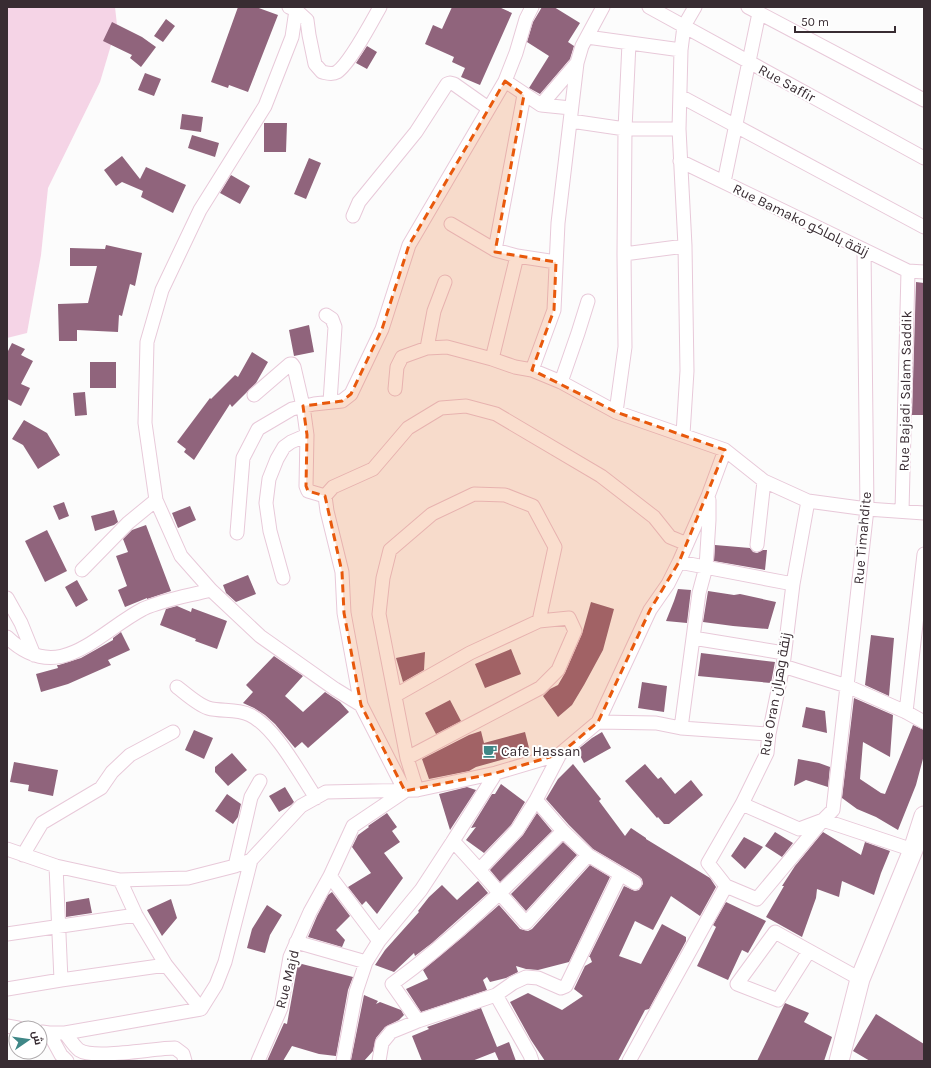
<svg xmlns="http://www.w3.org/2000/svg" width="931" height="1068" font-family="Karla,Cairo,sans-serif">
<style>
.green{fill:#f5d4e6}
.building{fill:#90647c}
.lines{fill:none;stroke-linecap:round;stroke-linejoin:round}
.street-casing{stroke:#e8c9d9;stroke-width:15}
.secondary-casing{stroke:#e8c9d9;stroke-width:21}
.street{stroke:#fff;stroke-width:13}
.secondary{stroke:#fff;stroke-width:19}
.marked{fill:#e8590c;fill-opacity:0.2;stroke:#e8590c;stroke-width:3;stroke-dasharray:8 5;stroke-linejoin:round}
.labels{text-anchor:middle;stroke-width:4;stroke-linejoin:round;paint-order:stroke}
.street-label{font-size:14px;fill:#382c32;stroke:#fff}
.poi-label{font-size:14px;fill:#382c32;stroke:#fff;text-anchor:start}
</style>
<rect width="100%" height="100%" fill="#fcfcfc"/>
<path class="green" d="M7,7h108l2,18 -17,57 -52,106 -7,67 -14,78 -20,5z"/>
<path class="building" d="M238,7h18l22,8 -30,77 -19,-7 -1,3 -17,-6z
M452,7h47l13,6 -32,72 -19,-8 4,-9 -13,-6 2,-5 -29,-13 8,-19 9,4z
M542,7h12l26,16 -12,19 6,4 -4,13 -30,35 -11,-6 20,-32 -22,-14 6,-20z
M166,19l9,7 -12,16 -9,-6z
M112,22l30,15 14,10 -15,20 -11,-9 2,-3 -29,-14z
M367,46l10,6 -10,17 -11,-6z
M145,73l16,6 -7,17 -16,-6z
M182,114l21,3 -2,15 -21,-3z
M264,123h23l-1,29h-22z
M192,135l27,8 -4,14 -27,-9z
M122,156l18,23 6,-12 40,18 -13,28 -32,-16 2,-6 -21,-9 -6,4 -12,-16z
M309,158l12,5 -15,36 -12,-5z
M231,175l19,11 -10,18 -20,-11z
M106,245l36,8 -7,33 -5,-2 -8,32 -3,-1 -1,17 -41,-2v11h-18l-1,-37 30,-1 9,-37h-27v-18l35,1z
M916,282l8,1v132h-12z
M309,325l5,27 -20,4 -5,-26z
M12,343l13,6 -4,6 12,6 -12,23 9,4 -9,18 -14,-7v-46z
M252,352l16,10 -12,21 -24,24 -2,-3 -36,56 -10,-8 2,-3 -9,-7 33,-44 1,1 24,-24 3,2z
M90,362h26v26h-26z
M85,392l2,23 -12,1 -2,-23z
M24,420l23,13 13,22 -22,14 -15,-24 -11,-6z
M64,502l5,14 -10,4 -6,-14z
M190,506l6,14 -18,8 -6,-15z
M114,510l4,12 -4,3 -19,6 -4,-15z
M146,525l25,66 -24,8v-1l-22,9 -7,-17 9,-4 -11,-30 12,-4 -5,-13 9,-9z
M47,530l20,41 -22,11 -20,-41z
M715,545l35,3 3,4 4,1 6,-3h4l-2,20 -51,-9z
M248,575l8,19 -20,8 -10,-9 -3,-8z
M77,580l11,20 -12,7 -11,-20z
M678,589l13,1 -4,33 -21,-2 8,-20z
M708,591l26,4 6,-1 36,8 -8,27 -35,-3 -30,-4z
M591,602l23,7 -11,41 -19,35 -12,20 -14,12 -15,-21 7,-7 8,-4 7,-12 17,-39z
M177,606l14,6 1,-4 35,13 -10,28 -22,-8 1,-2 -36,-14 6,-16z
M121,632l9,18 -22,10 3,5 -43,19 -27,8 -5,-18 22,-6 -1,-3h2l22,-7 32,-18v-2z
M871,635l23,3 -5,58 -24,-11z
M511,649l10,25 -36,14 -10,-24z
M425,652l-1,18 -21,12 -7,-24z
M701,653l74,9 -4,21 -73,-7z
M274,656l29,20 -18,20 18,16 22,-20 15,10 9,10 -41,36 -6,-6 -7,6 -20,-24 -10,-9 -11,-7 -11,-5 10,-11 -7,-7z
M642,682l25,4 -3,26 -26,-4z
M854,698l39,17 -3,42 -27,-15 -3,37 21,14 4,1 28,-69 11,5v25l-8,30 -18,45 -22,-13 -19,-8 -15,-11z
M450,700l11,21 -25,13 -11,-21z
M806,707l19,4 2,22 -25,-6z
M194,730l19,8 -9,21 -19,-9z
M481,731l3,12 41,-11 5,20 -54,15 -7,4 -40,8 -7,-20 47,-24z
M602,732l9,16 -27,15 -7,-13 15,-12z
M232,753l15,17 -19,16 -13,-14v-5z
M798,759l21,4 11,4 -2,20 -22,-7 -12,6z
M14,762l44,8 -5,26 -25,-5 1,-6 -19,-3z
M573,764l28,35 -2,2 26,35 6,-8 15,10v1l64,39 6,9 -16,29 -29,-20 -18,34 -18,-9 -16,35 22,8 21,-40 24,13v4l-37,68 -4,1 -27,51h-73l-14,-21 -21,-38 18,-9 34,17 21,-14 -9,-7 11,-23 7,-4 -2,-5h-1l35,-71 11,5 4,-1 4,-6 -1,-5 -3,-3 -46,-27 -24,-24 -23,-26 12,-20z
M645,764l13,15 3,-2 14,17 16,-14 12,15 -34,29h-5l-6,-7 -1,1 -32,-37z
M501,784l24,18 -14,23 -27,28 -18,-13 10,-13 -5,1 21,-34h3z
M285,787l9,15 -3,3 -12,7 -10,-16z
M467,787l9,3 -26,40 -11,-36z
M227,794l14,10 -3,13 -5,7 -18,-13z
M387,813l10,14 -5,4 8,11 -16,11 19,25 -26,36 -11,-13 -4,4 -14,-18 23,-14 -19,-26 6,-12 11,-8 -1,-1z
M537,813l15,18 -52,51 -10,-12 33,-35z
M775,832l18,11 -11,14 -17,-11z
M823,832l38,23 4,-13 25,9 -9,22 -7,22 -32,-14 -3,16 -22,-8 -1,9 -14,39 -36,-20 18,-31h-2l13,-20z
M744,837l19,10 -18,22 -14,-13z
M563,842l14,13 -51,56 -15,-17z
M590,865l20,12 -41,85 -31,8 -12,-1 -10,-3 2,6 -12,6 -16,4 -3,-5 -4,3 4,10 -66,22 -15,-23 22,-10 -5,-9 41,-34 35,-31 21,24 8,2 4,-2z
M478,881l10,12 -56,50 -17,13 -1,-3 -20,19 -19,-7 10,-15 34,-38 -1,-1 11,-14 13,-12 15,15z
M332,892l18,24 -14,14 9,10 -3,7 -34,-10 9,-21 11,-21z
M89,898l3,15 -26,4v-15z
M171,899l6,19 -15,18 -15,-26z
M726,902l40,19 -18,32 -6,-3 -14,30 -31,-14 19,-39 -3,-2z
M267,905l15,10 -12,20 -5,18 -18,-5 5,-19z
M298,963l55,14 -5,13 -12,66 -17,-2 -27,-8 -9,15h-16l17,-38 3,1z
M364,995l14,6 -2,3 4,-2 21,8 3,5 -5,5 -14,7 -9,11 -3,13 -9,10h-11l-2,-1z
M785,1003l24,10 -5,9 28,15 -8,24h-67z
M481,1008l16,39 12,-5 7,19h-17l-4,-9 -23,9h-50l-10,-25 17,-7 -2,-2z
M876,1014l48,30v17h-54l-17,-10z"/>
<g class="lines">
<defs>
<path id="street" d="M289,7l7,3 -4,27 -27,69 -65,104 -38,80 -15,52 -2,81 11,77 25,56 30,34 49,46 75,53 26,16 44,86
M649,7l275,151
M748,7l176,93
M296,10l11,10 2,15 6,29 7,8c5,1 10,3 15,0 13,-9 34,-49 43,-65
M587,37l94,13
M505,81l36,24 30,3
M680,96l244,131
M541,105l36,-42 5,-17 21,-39
M571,121l54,8h54
M680,161l228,110 16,1
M724,182l35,-169
M353,216l6,-14 57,-70 31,-48 3,-1 4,1 34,24
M451,224l44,26
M624,254l61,-8
M517,256l39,6
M326,315l6,4 3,8 -5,75
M427,348l7,-37 11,-29
M492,359l25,-103 -22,-6 29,-155
M532,370l22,-60 4,-87 19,-160
M561,382l17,-49 10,-32
M395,389l2,-22 5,-10 25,-9 20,-1 45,12 23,8 17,3 29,12 55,30 109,38 39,31 44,20 59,8 57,4
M254,395l36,-31h2l2,3 9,39 4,29 -1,51 2,5 17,5
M616,412l9,-65 -1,-93 1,-125 4,-86
M683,434l4,-63 -2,-125 -6,-117 2,-79 3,-24 11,-19
M902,511l6,-240
M237,533l6,-75 15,-29 34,-20 22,-5 28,-3 9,-7 31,-65 27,-84 96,-164 11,-28 10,-34 6,-12
M757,545l7,-64
M679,562l114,22
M82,570l46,-47 28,-23
M283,578l-13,-47 -4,-28 3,-24 8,-20 7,-12 7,-5 16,-7
M7,598l14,25 13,32
M7,637c52,50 90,-4 136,-28 22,-10 45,-13 68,-19
M693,638l91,15
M783,666l64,20 59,26 18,10
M177,687c8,6 21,18 31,21 13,4 28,0 42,7 25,12 50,59 66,83
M396,695l74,-42 69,-32 30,-3 6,13 -17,39 -18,18 -133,70
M361,705l-17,-92 -2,-41 -15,-61 -2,-15 8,-9 40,-18 35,-41 33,-20 25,-2 30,8 105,62 53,41 16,20 17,7
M906,712l18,-158
M598,722l58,1 25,5 88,6
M681,728l18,-135 7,-26 3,-47v-20
M417,790l-10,-32 -28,-144 4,-36 7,-28 42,-36 42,-20 31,1 28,11 22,41 -16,74
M536,800l27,31 25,24 47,28
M742,804l57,25 24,-9 90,30
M453,841c25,27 49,55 73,82l62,-68
M7,849l49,17 64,14 68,-2 47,-12 16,-6 50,-54 25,-14 91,-2 79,-17 64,-19
M23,855l19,-32 59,-35 11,-16 18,-17 43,-23
M56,866l5,114
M235,866l16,-69 9,-16
M480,869l37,-39 19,-30 24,-46 38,-32 52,-112 18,-26 11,-22 29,-66 17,-46
M120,880l16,35 30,50 35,44
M726,886l31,13 66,-79 10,-10 34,-301 -3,-259
M7,934l129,-19
M379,941l-49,-65 23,-50 52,-35
M296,942l70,20
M809,951l-31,49 -41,-16 38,-52 85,47
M7,989l54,-9 105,-15
M496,995l34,60 2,6
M418,1021l-26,-37c62,-45 117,-99 171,-153
M7,1026l11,2
M42,1032l7,1 12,22 6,6
M49,1033h16l136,-24 15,-24 9,-23 26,-102
M65,1033c4,5 9,13 14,17 15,10 75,-2 96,-2l8,6 2,7
M258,1061l23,-53 9,-51 20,-45 20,-36
M343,1061l13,-69 10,-30 13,-21 42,-51 32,-49 43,-68
M379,1061l3,-18 9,-11 27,-11 78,-26 17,-12 13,-6 12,1 23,10 5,-2 54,-111
M629,1061l97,-175 -18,-23 34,-59 25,-51 2,-19 14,-68 10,-82 15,-83"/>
<path id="secondary" d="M839,1061l21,-82 53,-129 11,-34"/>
</defs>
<use href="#street" class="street-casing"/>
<use href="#secondary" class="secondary-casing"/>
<use href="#street" class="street"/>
<use href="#secondary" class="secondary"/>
</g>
<path class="marked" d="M505,81l19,14 -29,157 61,10 -2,48 -22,60 84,42 109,38 -46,112 -29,48 -52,112 -38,32 -64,19 -91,18 -44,-86 -17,-92 -2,-41 -17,-76 -17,-5 -2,-5 1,-51 -4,-29 39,-5 9,-7 31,-65 27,-84z"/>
<defs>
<symbol id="cafe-bare" viewBox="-9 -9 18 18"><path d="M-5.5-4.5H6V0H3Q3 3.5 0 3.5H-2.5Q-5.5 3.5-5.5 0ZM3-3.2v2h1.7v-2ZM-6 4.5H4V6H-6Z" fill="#3f8787" stroke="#fff" stroke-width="2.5" paint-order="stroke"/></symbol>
</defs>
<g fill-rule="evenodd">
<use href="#cafe-bare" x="480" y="741" width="20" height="20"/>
</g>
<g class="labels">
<g class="street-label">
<text transform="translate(787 83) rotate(29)" y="5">Rue Saffir</text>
<text transform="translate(801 220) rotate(26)" y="5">Rue Bamako زنقة باماكو</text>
<text transform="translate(905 391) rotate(-89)" y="5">Rue Bajadi Salam Saddik</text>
<text transform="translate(862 538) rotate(-85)" y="5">Rue Timahdite</text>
<text transform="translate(775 694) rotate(-80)" y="5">Rue Oran زنقة وهران</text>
<text transform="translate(287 979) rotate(-76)" y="5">Rue Majd</text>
</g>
<g class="poi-label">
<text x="501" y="756">Cafe Hassan</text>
</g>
</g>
<rect width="931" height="1068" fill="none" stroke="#382c32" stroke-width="16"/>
<g transform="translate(28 1040) rotate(77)"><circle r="19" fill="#ffffff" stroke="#afabad"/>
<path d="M0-3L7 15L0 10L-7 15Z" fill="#3f8787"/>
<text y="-6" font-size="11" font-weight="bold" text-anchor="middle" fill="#382c32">ش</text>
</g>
<path d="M795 26v6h100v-6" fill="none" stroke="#382c32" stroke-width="2"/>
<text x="801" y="26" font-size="12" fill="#382c32" stroke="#ffffff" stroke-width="3" paint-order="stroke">50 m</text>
</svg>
